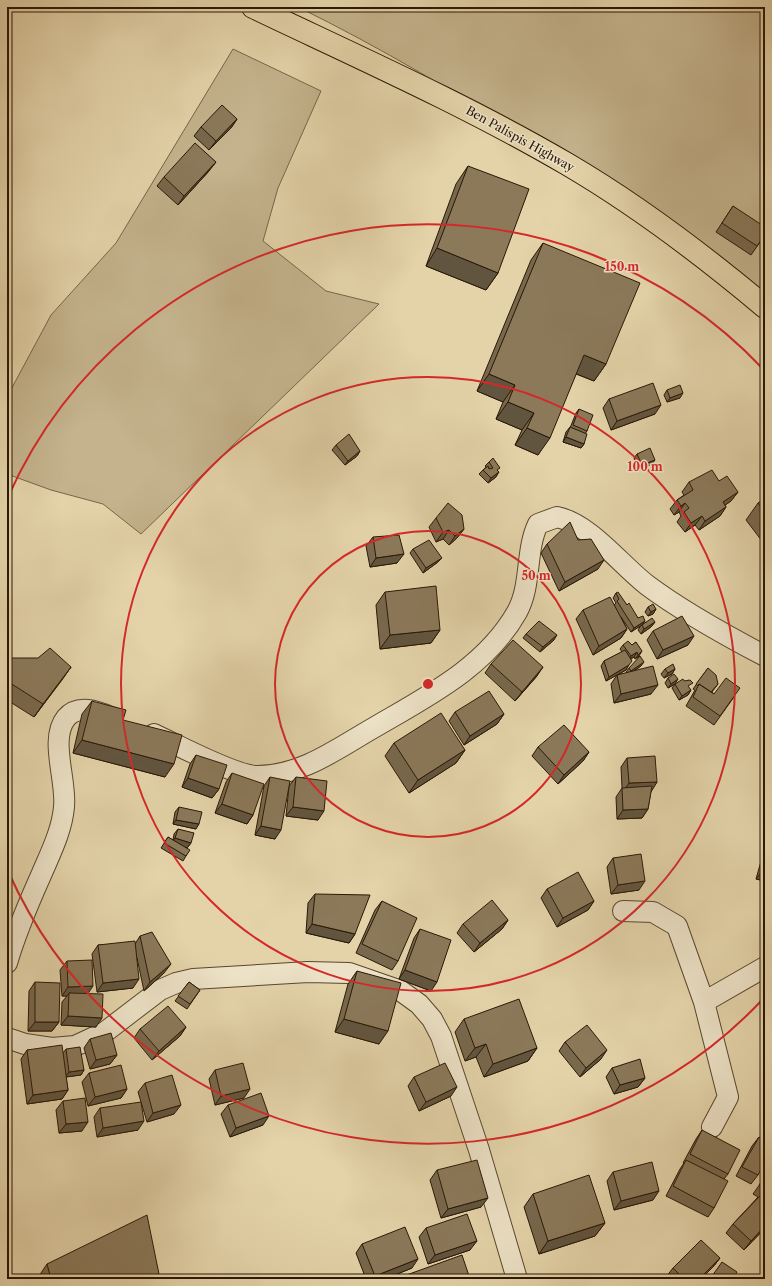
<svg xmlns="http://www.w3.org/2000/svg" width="772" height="1286" font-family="'Libre Caslon Text',serif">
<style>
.green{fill:#c4b38d;stroke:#776649}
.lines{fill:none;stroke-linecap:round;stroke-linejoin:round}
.street-casing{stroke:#58472e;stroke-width:22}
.primary-casing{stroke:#2a1805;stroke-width:24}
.street{stroke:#ede2c7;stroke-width:20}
.primary{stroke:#e4d3a9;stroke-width:22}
.wall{fill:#78684d;stroke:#2a1805}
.shaded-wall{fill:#61553f;stroke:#2a1805}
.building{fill:#8b795a;stroke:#2a1805}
.ring{fill:none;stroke:#d62828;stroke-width:2}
.labels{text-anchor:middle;stroke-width:3;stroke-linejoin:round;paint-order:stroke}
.street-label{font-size:12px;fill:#2a1805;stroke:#ede2c7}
.centre{fill:#d62828;stroke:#ede2c7;stroke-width:2}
.ring-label{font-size:12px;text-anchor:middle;font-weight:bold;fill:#d62828;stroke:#ede2c7;stroke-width:3;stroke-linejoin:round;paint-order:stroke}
</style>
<rect width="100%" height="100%" fill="#e4d3a9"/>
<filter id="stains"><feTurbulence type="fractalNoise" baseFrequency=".005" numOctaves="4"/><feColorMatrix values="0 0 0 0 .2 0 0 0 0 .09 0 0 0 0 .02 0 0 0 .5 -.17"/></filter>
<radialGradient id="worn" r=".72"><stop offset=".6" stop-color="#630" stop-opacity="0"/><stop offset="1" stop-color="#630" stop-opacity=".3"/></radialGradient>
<path class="green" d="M298,7h467v291c-151,-103 -302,-210 -467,-291z
M233,49l88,42 -43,97 -15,53 63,50 53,13 -238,230 -38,-30 -52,-14 -44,-16v-77l44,-82 65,-72z"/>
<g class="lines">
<defs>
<path id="street" d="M154,734c22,10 81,42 103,42 45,0 81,-28 118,-49 53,-31 111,-60 142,-115 15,-27 8,-61 21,-88l19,-7c33,7 63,47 90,68 36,27 78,50 118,71
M623,911l30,1 24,14 27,76 24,95 -16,30
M7,963c9,-31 22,-61 35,-90 9,-21 20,-43 22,-66 3,-26 -15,-68 2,-89 12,-14 31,-7 45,-1
M704,1002l61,-35
M7,1038l18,6 27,4 23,-2 30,-14 55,-42 16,-7 17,-4 115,-7 41,1 52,18 18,13 13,15 9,17 38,114 38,129"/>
<path id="primary" d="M253,7c105,50 213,98 314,157 70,41 136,91 198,143"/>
</defs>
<use href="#street" class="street-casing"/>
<use href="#primary" class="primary-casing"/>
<use href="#street" class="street"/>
<use href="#primary" class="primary"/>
</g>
<path class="wall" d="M237,119l-6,9 -22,22 -15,-14 7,-9z
M468,166l30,107 -12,17 -60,-24 30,-82z
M209,171l-31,34 -21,-19 7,-9z
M733,206l32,29 -14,20 -35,-23z
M543,243l63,121 -12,17 -18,-7 -38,81 -23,-10 7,-15 -26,-11 7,-17 -26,-11 54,-131z
M667,390l13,8 -13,4 -3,-7z
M609,399l46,15 -44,16 -8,-22z
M579,409l8,22 -2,3 -1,10 -3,4 -18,-6 3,-10 4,-5v1l6,-15z
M336,445l24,6 -3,5 -12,9 -13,-15z
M637,454l15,10 -13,6 -5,-12z
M489,462l9,9 -2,6 -8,6 -9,-9 7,-7 -1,-1z
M719,481l19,11 -7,9 -6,4 1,2 -6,9 -21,14 -4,-5 -10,7 -8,-10 4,-6 -2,-4 -5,3 -4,-6 7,-9 7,-5 -2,-3 7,-10z
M765,499v46l-19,-25 12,-17z
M436,518l28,11 -7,9 -8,7 -6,-6 -7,3 -7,-15z
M373,537l24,26 -27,4 -4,-21z
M578,540l20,29 -39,22 -18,-38 6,-9z
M413,549l29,9 -4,4 -15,11 -13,-20z
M385,592l55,38 -9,13 -51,6 -4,-44z
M616,593l11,12 11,13 7,3 -3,4 13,-3 -4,5 -10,7 -3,-4 3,-5 -10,7 -10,-15 6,12 -6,9 -28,17 -17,-36 7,-9 31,-5 2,-2 -3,-5z
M648,607l8,2 -3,5 -5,2 -3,-4z
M653,631l35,14 -31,14 -10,-19z
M526,634l28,6 -14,12 -17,-14z
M636,642l3,14 -4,3 -1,-2 -3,2 -5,11 -20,11 -5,-15 3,-5 18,-9 -2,-3 3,-4h9z
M7,662l64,5 -37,50 -27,-17z
M491,664l46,12 -22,25 -30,-28z
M641,666l-7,5 17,23 -37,9 -3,-19 6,-9 10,-2 -1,-1 3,-4z
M708,668l10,16 -6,8 2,2 20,3 -20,28 -28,-19 9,-16 -2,-1z
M665,669h10l-3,5 -8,4 -3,-4z
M668,678l7,6 -7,4 -3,-5z
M675,684l14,4 2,2 -3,5 -9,5 -7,-12z
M92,701l31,19 42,57 -92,-24 9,-39z
M455,712l49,2 -7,10 -33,21 -15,-24z
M394,743l71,7 -9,13 -47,30 -24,-37z
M538,747l51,5 -6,9 -25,23 -26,-28z
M196,755l23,34 -7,9 -30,-11 8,-23z
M627,758l30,24 -6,9 -3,18 -6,9 -25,1 -1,-22 6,-9 -1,-21z
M232,773l21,42 -6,9 -32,-11 11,-31z
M270,777l5,62 -20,-4 9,-49z
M296,777l22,43 -32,-4 3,-30z
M179,807l17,22 -23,-5 2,-12z
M178,829l13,14 -4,5 -1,8 -3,5 -22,-13 7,-11 5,3 1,-6z
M765,847v34l-9,-2z
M613,858l26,32 -28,4 -4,-27z
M547,889l47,12 -6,9 -31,17 -16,-29z
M315,894l40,40 -6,9 -43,-10 2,-30z
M382,901l16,60 -6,9 -36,-17 19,-43z
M508,920l-6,9 -28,23 -17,-19 6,-9z
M420,929l11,62 -32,-12 15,-41z
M140,936l24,37 -20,18 -7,-33 -4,30 -36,4 -5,-38 6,-9 37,-1z
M67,961l21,33 8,33 -35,-2 1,-23 5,-6h-5l-2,-26z
M357,971l22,73 -44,-12 13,-48z
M35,982l24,40 -7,9h-24l1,-40z
M189,982l11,8 -13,19 -12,-8z
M464,1019l73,29 -9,13 -44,16 -8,-20 -11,4 -10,-29z
M186,1027l-6,9 -28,24 -18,-22 6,-9z
M90,1039l27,16 -7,9 -20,5 -6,-21z
M565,1042l36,17 -21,18 -21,-26z
M66,1049l18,21 -3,5 -15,2 2,13 -6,9 -35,5 -6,-45 6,-9 36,3z
M612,1068l33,10 -7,9 -24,7 -8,-17z
M215,1070l29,28 -29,7 -6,-26z
M89,1073l38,16 -6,9 -33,8 -6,-24z
M414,1077l37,19 -32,15 -11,-25z
M145,1083l29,31 -27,8 -9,-30z
M63,1101l19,30 -23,2 -3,-23z
M228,1105l35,20 -33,12 -9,-23z
M100,1108l38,22 -41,7 -3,-20z
M702,1130l26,44 -4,5 -10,29 -6,9 -42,-21 14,-27 4,-6h-1l13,-24z
M759,1137l-1,38 -7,9 -15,-8 16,-30z
M437,1170l44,37 -40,11 -11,-38z
M613,1172l40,28 -39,10 -7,-29z
M765,1177v51l-21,22 -18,-17 7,-9 25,-27 -5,-3z
M533,1194l72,29 -10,13 -56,18 -15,-47z
M426,1228l44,22 -42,14 -9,-27z
M362,1244l50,24 -27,11h-19l-10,-26z
M720,1258l-7,9 -12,12h-32l-3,-2 7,-9z
M47,1264l113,15h-123z"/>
<path class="shaded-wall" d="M237,119l-6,9 -22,22 7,-9z
M216,162l-7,9 -31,34 6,-9z
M437,248l61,25 -12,17 -60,-24z
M584,355l22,9 -12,17 -22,-9z
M489,374l26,11 -12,17 -26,-11z
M683,393l-3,5 -13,4 3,-4z
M508,402l26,11 -12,17 -26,-11z
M661,405l-6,9 -44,16 6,-9z
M527,428l23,10 -12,17 -23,-10z
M566,437l18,7 -3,4 -18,-6z
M360,451l-3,5 -12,9 3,-4z
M655,460l-3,4 -13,6 3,-5z
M499,472l-3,5 -8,6 3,-5z
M738,492l-7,9 -14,10 6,-9z
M685,503l-6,9 -5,3 7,-9z
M726,507l-6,9 -21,14 6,-9z
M702,516l-7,9 -10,7 6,-9z
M464,529l-7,9 -8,7 6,-9z
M449,530l-6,9 -7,3 7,-10z
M404,554l-7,9 -27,4 6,-9z
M442,558l-4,4 -15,11 3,-5z
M604,560l-6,9 -39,22 6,-9z
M656,609l-3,5 -5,2 3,-4z
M645,621l-3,4 -11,7 3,-4z
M655,622l-4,5 -10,7 3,-5z
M627,629l-6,9 -28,17 6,-9z
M440,630l-9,13 -51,6 10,-14z
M557,635l-3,5 -14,12 3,-5z
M694,636l-6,9 -31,14 6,-9z
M642,651l-3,5 -4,3 3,-4z
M637,652l-3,5 -6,3 3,-4z
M644,662l-3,4 -13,9 3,-4z
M629,665l-3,5 -20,11 3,-4z
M71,667l-9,13 -28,37 9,-13z
M543,667l-6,9 -22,25 7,-9z
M675,669l-3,5 -8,4 4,-5z
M678,679l-3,5 -7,4 3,-4z
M658,685l-7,9 -37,9 7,-9z
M691,690l-3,5 -9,5 3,-4z
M504,714l-7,10 -33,21 6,-9z
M82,740l92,24 -9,13 -92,-24z
M465,750l-9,13 -47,30 9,-13z
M589,752l-6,9 -25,23 6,-9z
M188,778l31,11 -7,9 -30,-11z
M657,782l-6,10h-28l6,-9z
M222,804l31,11 -6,9 -32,-11z
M293,807l31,4 -6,9 -32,-4z
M648,809l-6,9 -25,1 6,-9z
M176,820l23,4 -3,5 -23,-5z
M261,826l20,4 -6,9 -20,-4z
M175,838l16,5 -4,5 -15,-5z
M763,870h2v11l-9,-2z
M645,881l-6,9 -28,4 7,-9z
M594,901l-6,9 -31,17 6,-9z
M508,920l-6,9 -28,23 6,-9z
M312,924l43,10 -6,9 -43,-10z
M171,964l-7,9 -20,18 6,-9z
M405,970l32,12 -6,9 -32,-12z
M139,979l-6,9 -36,4 6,-9z
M93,986l-6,9 -18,-2 -2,3h-5l6,-9z
M68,1016l34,2 -6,9 -35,-2z
M344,1019l44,12 -9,13 -44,-12z
M35,1022h24l-7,9h-24z
M186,1027l-6,9 -28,24 7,-9z
M486,1044l-10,13 -11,4 10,-13z
M537,1048l-9,13 -44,16 9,-13z
M607,1050l-6,9 -21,18 6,-9z
M117,1055l-7,9 -20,5 6,-9z
M11,1056l-4,5v-3z
M84,1070l-3,5 -16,2 4,-5z
M645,1078l-7,9 -24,7 6,-9z
M457,1087l-6,9 -32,15 7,-9z
M127,1089l-6,9 -33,8 7,-9z
M250,1089l-6,9 -29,7 6,-9z
M68,1090l-6,9 -35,5 6,-9z
M181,1105l-7,9 -27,8 6,-9z
M269,1116l-6,9 -33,12 6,-9z
M144,1121l-6,9 -41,7 6,-9z
M88,1122l-6,9 -23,2 7,-9z
M659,1191l-6,9 -39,10 7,-9z
M488,1198l-7,9 -40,11 7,-9z
M605,1223l-10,13 -56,18 9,-13z
M765,1226v2l-21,22 7,-9z
M477,1241l-7,9 -42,14 7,-9z
M720,1258l-7,9 -12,12h-2z
M418,1259l-6,9 -27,11h-12l2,-3z"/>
<path class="building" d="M222,105l15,14 -21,22 -15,-14z
M195,143l21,19 -32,34 -20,-19z
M468,166l61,23 -31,84 -61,-25z
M733,206l32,21v8l-8,11 -35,-23z
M543,243l97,40 -34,81 -22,-9 -34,83 -23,-10 7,-15 -26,-11 7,-17 -26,-11z
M653,383l8,22 -44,16 -8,-22z
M680,385l3,8 -13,5 -3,-8z
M579,409l14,6 -6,16 -14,-6z
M570,427l17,7 -3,10 -18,-7z
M349,434l11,17 -12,10 -12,-16z
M650,448l5,12 -13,5 -5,-11z
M493,458l7,10 -3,2 2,2 -8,6 -8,-8 5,-4 1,3 4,-1 -4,-6z
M712,470l7,11 8,-5 11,16 -15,10 3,5 -21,14 -3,-5 -11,7 -7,-11 5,-4 -4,-5 -4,3 -4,-6 16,-10 -4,-8z
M765,499v14l-7,-10z
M448,503l14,12 2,14 -9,7 -6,-6 -6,2 -7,-14z
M570,522l8,18 13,-1 13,21 -39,22 -18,-38z
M399,535l5,19 -28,4 -3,-21z
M429,540l13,18 -16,10 -13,-19z
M436,586l4,44 -50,5 -5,-43z
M618,592l9,13 2,-2 9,15 5,-2 2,5 -11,7 -17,-27 2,-2 -3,-6z
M610,597l17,32 -28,17 -16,-36z
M653,604l3,5 -5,3 -3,-5z
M682,616l12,20 -31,14 -10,-19z
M652,618l3,4 -11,7 -2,-4z
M539,621l18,14 -14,12 -17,-13z
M513,640l30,27 -21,25 -31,-28z
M628,641l4,4 4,-3 6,9 -4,4 -1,-3 -6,4 -8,-11z
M50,648l21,19 -28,37 -36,-23v-19l3,-4h28z
M625,650l7,11 -3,4 -20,12 -5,-16z
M640,656l4,6 -13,9 -2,-3z
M673,664l2,5 -7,4 -3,-4z
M653,666l5,19 -37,9 -4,-19z
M708,668l8,7 2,9 -7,8 -12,-8 -1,2 -2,-2z
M674,674l4,5 -7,5 -3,-6z
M726,678l14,10 -20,28 -27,-19 6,-13 15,10z
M683,679l1,2 6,-1 3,3 -5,3 3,4 -9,6 -7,-12z
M489,691l15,23 -34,22 -15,-24z
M92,701l34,9 -3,10 59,15 -8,29 -92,-24z
M441,713l24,37 -47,30 -24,-37z
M564,725l25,27 -25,23 -26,-28z
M196,755l31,10 -8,24 -31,-11z
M655,756l2,26 -28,1 -2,-25z
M232,773l32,11 -11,31 -31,-11z
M270,777l20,4 -9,49 -20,-4z
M296,777l31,4 -3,30 -31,-4z
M652,786l-4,23 -25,1 -1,-22z
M179,807l23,5 -3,12 -23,-4z
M178,829l16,4 -3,10 -16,-5z
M168,837l22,13 -4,6 -22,-13z
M641,854l4,27 -27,4 -5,-27z
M765,861v9h-2z
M578,872l16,29 -31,17 -16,-29z
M315,894l55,1 -15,39 -43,-10z
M492,900l16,20 -28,23 -17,-19z
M382,901l35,17 -19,43 -36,-17z
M420,929l31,11 -14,42 -32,-12z
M152,932l19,32 -21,18 -10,-46z
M135,941l4,38 -36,4 -5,-38z
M92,960l1,26 -25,1 -1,-26z
M357,971l44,12 -13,48 -44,-12z
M35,982l25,1 -1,39h-24z
M189,982l11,8 -10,14 -12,-8z
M69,993l34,1 -1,24 -34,-2z
M519,999l18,49 -44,16 -7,-20 -11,4 -11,-29z
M168,1006l18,21 -27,24 -19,-22z
M587,1025l20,25 -21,18 -21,-26z
M111,1033l6,22 -21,5 -6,-21z
M62,1045l6,45 -35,5 -6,-45z
M80,1047l4,23 -15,2 -3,-23z
M7,1048l4,8 -4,2z
M640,1059l5,19 -25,7 -8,-17z
M243,1063l7,26 -29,7 -6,-26z
M445,1063l12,24 -31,15 -12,-25z
M121,1065l6,24 -32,8 -6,-24z
M172,1075l9,30 -28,8 -8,-30z
M261,1093l8,23 -33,12 -8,-23z
M85,1098l3,24 -22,2 -3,-23z
M141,1102l3,19 -41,7 -3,-20z
M702,1130l38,20 -12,24 -38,-20z
M759,1137l6,4v21l-7,13 -16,-8z
M477,1160l11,38 -40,11 -11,-39z
M686,1160l42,21 -14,27 -41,-22z
M652,1162l7,29 -38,10 -8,-29z
M589,1175l16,48 -57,18 -15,-47z
M765,1177v12l-6,-4z
M760,1196l5,5v25l-14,15 -18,-17z
M467,1214l10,27 -42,14 -9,-27z
M147,1215l13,64h-109l-4,-15z
M405,1227l13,32 -43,17 -13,-32z
M701,1240l19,18 -21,21h-15l-11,-11z
M462,1255l8,24h-68l-1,-2z
M722,1262l15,10 -4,7h-23z"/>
<g class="ring">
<circle cx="428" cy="684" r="153"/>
<circle cx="428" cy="684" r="307"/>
<path d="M764 998A460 460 0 0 1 8 871M8 497A460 460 0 0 1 764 370"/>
</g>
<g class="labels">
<g class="street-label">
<text transform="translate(520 139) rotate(29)" y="4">Ben Palispis Highway</text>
</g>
</g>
<circle cx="428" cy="684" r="6" class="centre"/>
<g class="ring-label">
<text x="622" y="271">150 m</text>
<text x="645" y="471">100 m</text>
<text x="536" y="580">50 m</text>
</g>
<rect width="772" height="1286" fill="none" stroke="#e4d3a9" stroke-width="24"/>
<rect x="8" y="8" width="756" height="1270" fill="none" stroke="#2a1805" stroke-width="2"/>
<rect x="12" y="12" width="748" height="1262" fill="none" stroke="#2a1805"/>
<rect width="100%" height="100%" filter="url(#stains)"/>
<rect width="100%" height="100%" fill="url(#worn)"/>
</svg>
